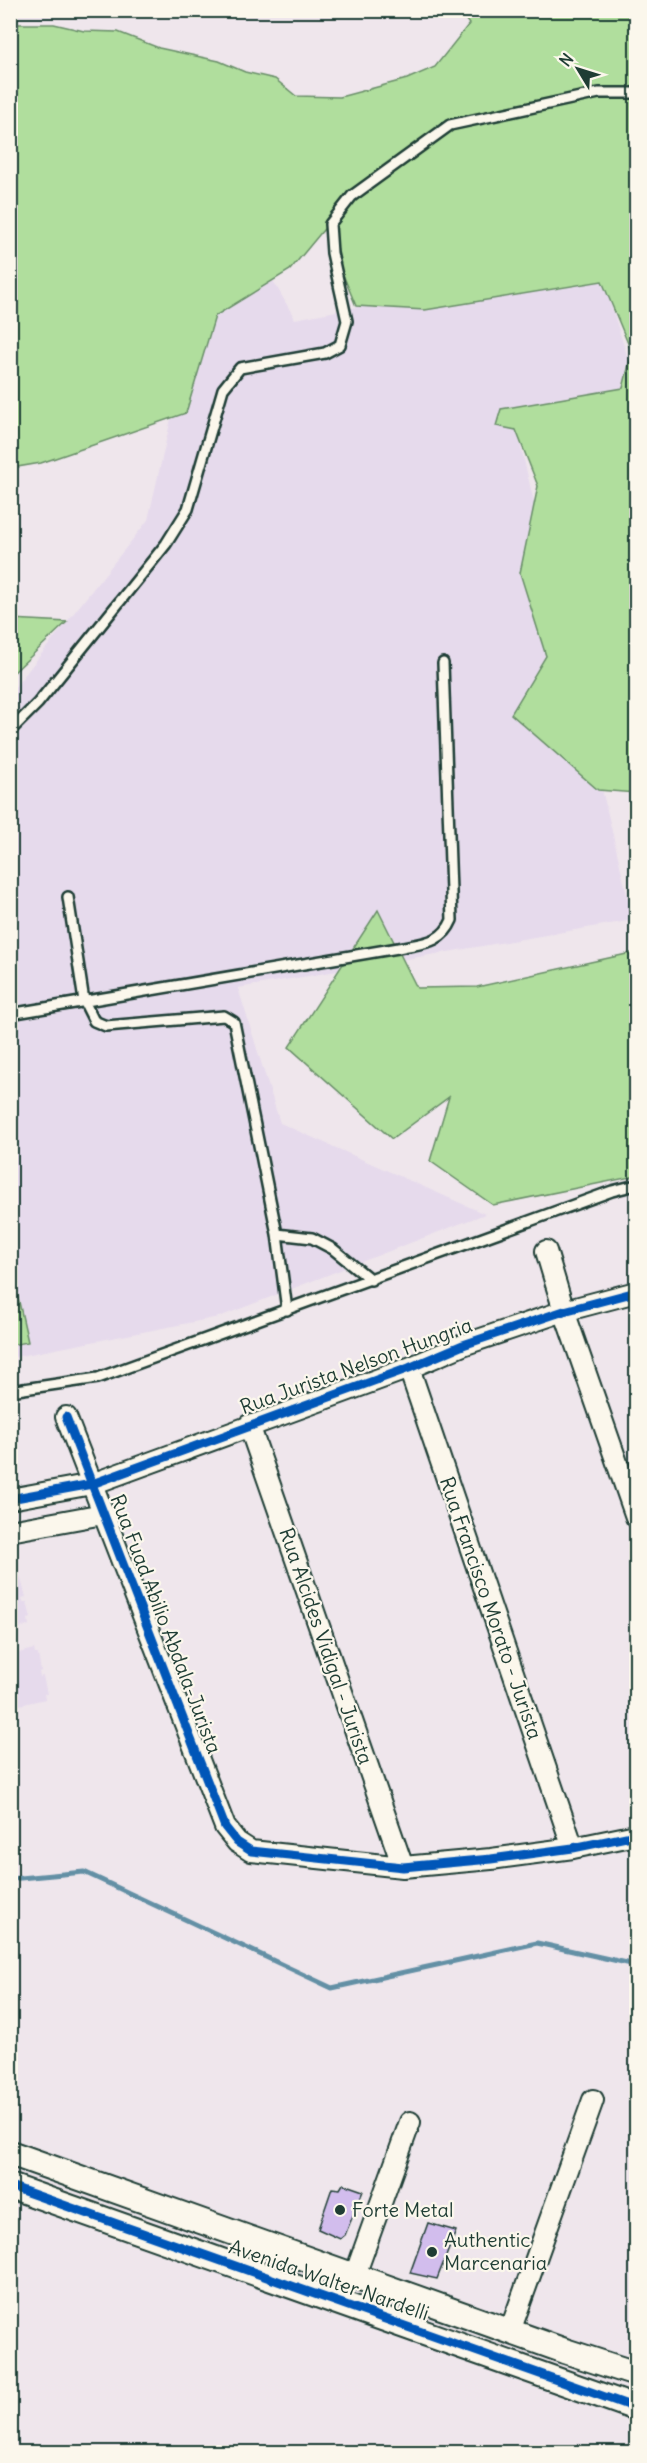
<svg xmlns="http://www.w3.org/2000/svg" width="647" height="2463" font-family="Delius,sans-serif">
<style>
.built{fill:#e6daec}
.green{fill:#b0de9d;stroke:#688e68;stroke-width:1.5}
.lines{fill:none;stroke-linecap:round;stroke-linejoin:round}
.stream{stroke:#6490a5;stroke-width:5}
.building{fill:#d2bded;stroke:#1f3d34;stroke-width:1.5}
.service-casing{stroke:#1f3d34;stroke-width:14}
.minor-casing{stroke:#1f3d34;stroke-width:24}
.tertiary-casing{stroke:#1f3d34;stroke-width:28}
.service{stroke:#fbf7ec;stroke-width:9}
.minor{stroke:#fbf7ec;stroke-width:20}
.tertiary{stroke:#fbf7ec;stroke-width:24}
.cycleway-casing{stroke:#fbf7ec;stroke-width:13}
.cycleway{stroke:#0057b8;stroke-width:9}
.poi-dot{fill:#1f3d34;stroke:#fbf7ec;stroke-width:2}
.labels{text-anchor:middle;stroke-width:4.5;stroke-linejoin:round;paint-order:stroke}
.street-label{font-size:20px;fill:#1f3d34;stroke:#fbf7ec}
.poi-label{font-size:20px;fill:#1f3d34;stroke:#fbf7ec;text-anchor:start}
</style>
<rect width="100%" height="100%" fill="#efe6ec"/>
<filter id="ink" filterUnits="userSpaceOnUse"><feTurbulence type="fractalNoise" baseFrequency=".0167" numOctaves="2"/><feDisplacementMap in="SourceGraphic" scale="12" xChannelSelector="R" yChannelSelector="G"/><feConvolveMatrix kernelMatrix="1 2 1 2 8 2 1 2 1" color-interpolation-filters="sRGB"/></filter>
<g filter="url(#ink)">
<path class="built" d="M597,261l39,123 -121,38 118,498 -395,68 42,135 205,91 -266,103 -204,40 -5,-9v-658l5,-3 133,-167 48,-211 71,-39 28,49z
M20,1576l6,21 -4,1 1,4h4l4,16 -3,1 1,6 -18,6v-53z
M34,1649l1,5h3l3,17 -2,1 1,5 3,-1 4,18h-3l1,5 -34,8v-52z"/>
<path class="green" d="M459,11h177v782l-38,-3 -87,-76 35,-58 -26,-83 18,-87 -22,-56 -20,-4 5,-17 122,-21 9,-35 -30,-72 -177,29 -69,-4 -32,-77 -34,41 -75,46 -29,97 -145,50 -30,5 -1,-444h44l30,7 34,1 41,16 60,13 26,11 30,7 21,17 44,1 67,-18 28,-12 34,-43z
M11,619l56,3 -56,53z
M378,910l39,78 60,-1 159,-35v224l-143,29 -63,-44 19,-64 -57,42 -103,-92z
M11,1266l17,76 -17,3h-1z"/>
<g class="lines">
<path class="stream" d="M10,1879l74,-7 248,116 205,-45 99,22"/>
</g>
<path class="building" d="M343,2184l20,7 -18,44 -5,4 -22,-10 14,-41 8,1z
M428,2223l28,8 -19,48 -27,-6z"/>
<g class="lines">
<defs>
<path id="service" d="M10,731l28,-28 128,-159 22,-35 35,-120 17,-21 85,-15 15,-8 7,-24 -15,-68 -2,-29 22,-28 98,-71 149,-32h37
M68,897l16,104 10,20 12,5 118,-10 10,6 43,212 10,76
M10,1014l388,-66c24,-5 44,-4 54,-28l-9,-257
M277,1234l35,4 21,11 38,31
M10,1391l88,-13 514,-187 24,-6"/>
<path id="minor" d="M546,1251l18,60 72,206
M409,1368l164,480
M66,1417l159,410 12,15 14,9 152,16 88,-8 82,-11 63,-13
M249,1425l154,442
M10,1499l82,-15 317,-116 54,-23 101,-34 72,-19
M10,1531l93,-17
M355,2275l55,-153
M510,2331l83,-231"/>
<path id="tertiary" d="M10,2153l555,198 71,23
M10,2186l626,222"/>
</defs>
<use href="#service" class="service-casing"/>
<use href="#minor" class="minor-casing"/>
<use href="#tertiary" class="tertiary-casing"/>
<use href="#service" class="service"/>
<use href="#minor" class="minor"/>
<use href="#tertiary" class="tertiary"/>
<defs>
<path id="cycleway" d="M66,1417l159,410 12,15 14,9 152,16 88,-8 82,-11 63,-13
M10,1499l82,-15 317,-116 54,-23 101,-34 72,-19
M10,2186l626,222"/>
</defs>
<use href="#cycleway" class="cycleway-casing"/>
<use href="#cycleway" class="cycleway"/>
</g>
</g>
<g class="poi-dot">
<circle cx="340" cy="2210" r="6"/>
<circle cx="432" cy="2252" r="6"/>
</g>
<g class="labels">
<g class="street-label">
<text transform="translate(356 1366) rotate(-20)" y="7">Rua Jurista Nelson Hungria</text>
<text transform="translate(491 1608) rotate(71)" y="7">Rua Francisco Morato - Jurista</text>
<text transform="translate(166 1624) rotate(69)" y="7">Rua Fuad Abilio Abdala-Jurista</text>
<text transform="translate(326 1646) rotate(71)" y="7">Rua Alcides Vidigal - Jurista</text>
<text transform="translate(329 2280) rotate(19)" y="7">Avenida Walter Nardelli</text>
</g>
<g class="poi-label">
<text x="352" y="2217">Forte Metal</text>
<text x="444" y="2247">Authentic<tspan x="444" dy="23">Marcenaria</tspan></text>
</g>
</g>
<rect width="647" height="2463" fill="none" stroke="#fbf7ec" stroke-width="36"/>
<rect x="18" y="18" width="611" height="2427" fill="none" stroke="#1f3d34" stroke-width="2" filter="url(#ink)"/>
<g transform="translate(578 69) rotate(308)" stroke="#fbf7ec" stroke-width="4.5" paint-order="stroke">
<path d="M0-4.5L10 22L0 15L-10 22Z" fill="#1f3d34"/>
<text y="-9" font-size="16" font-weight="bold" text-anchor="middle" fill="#1f3d34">N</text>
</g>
</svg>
